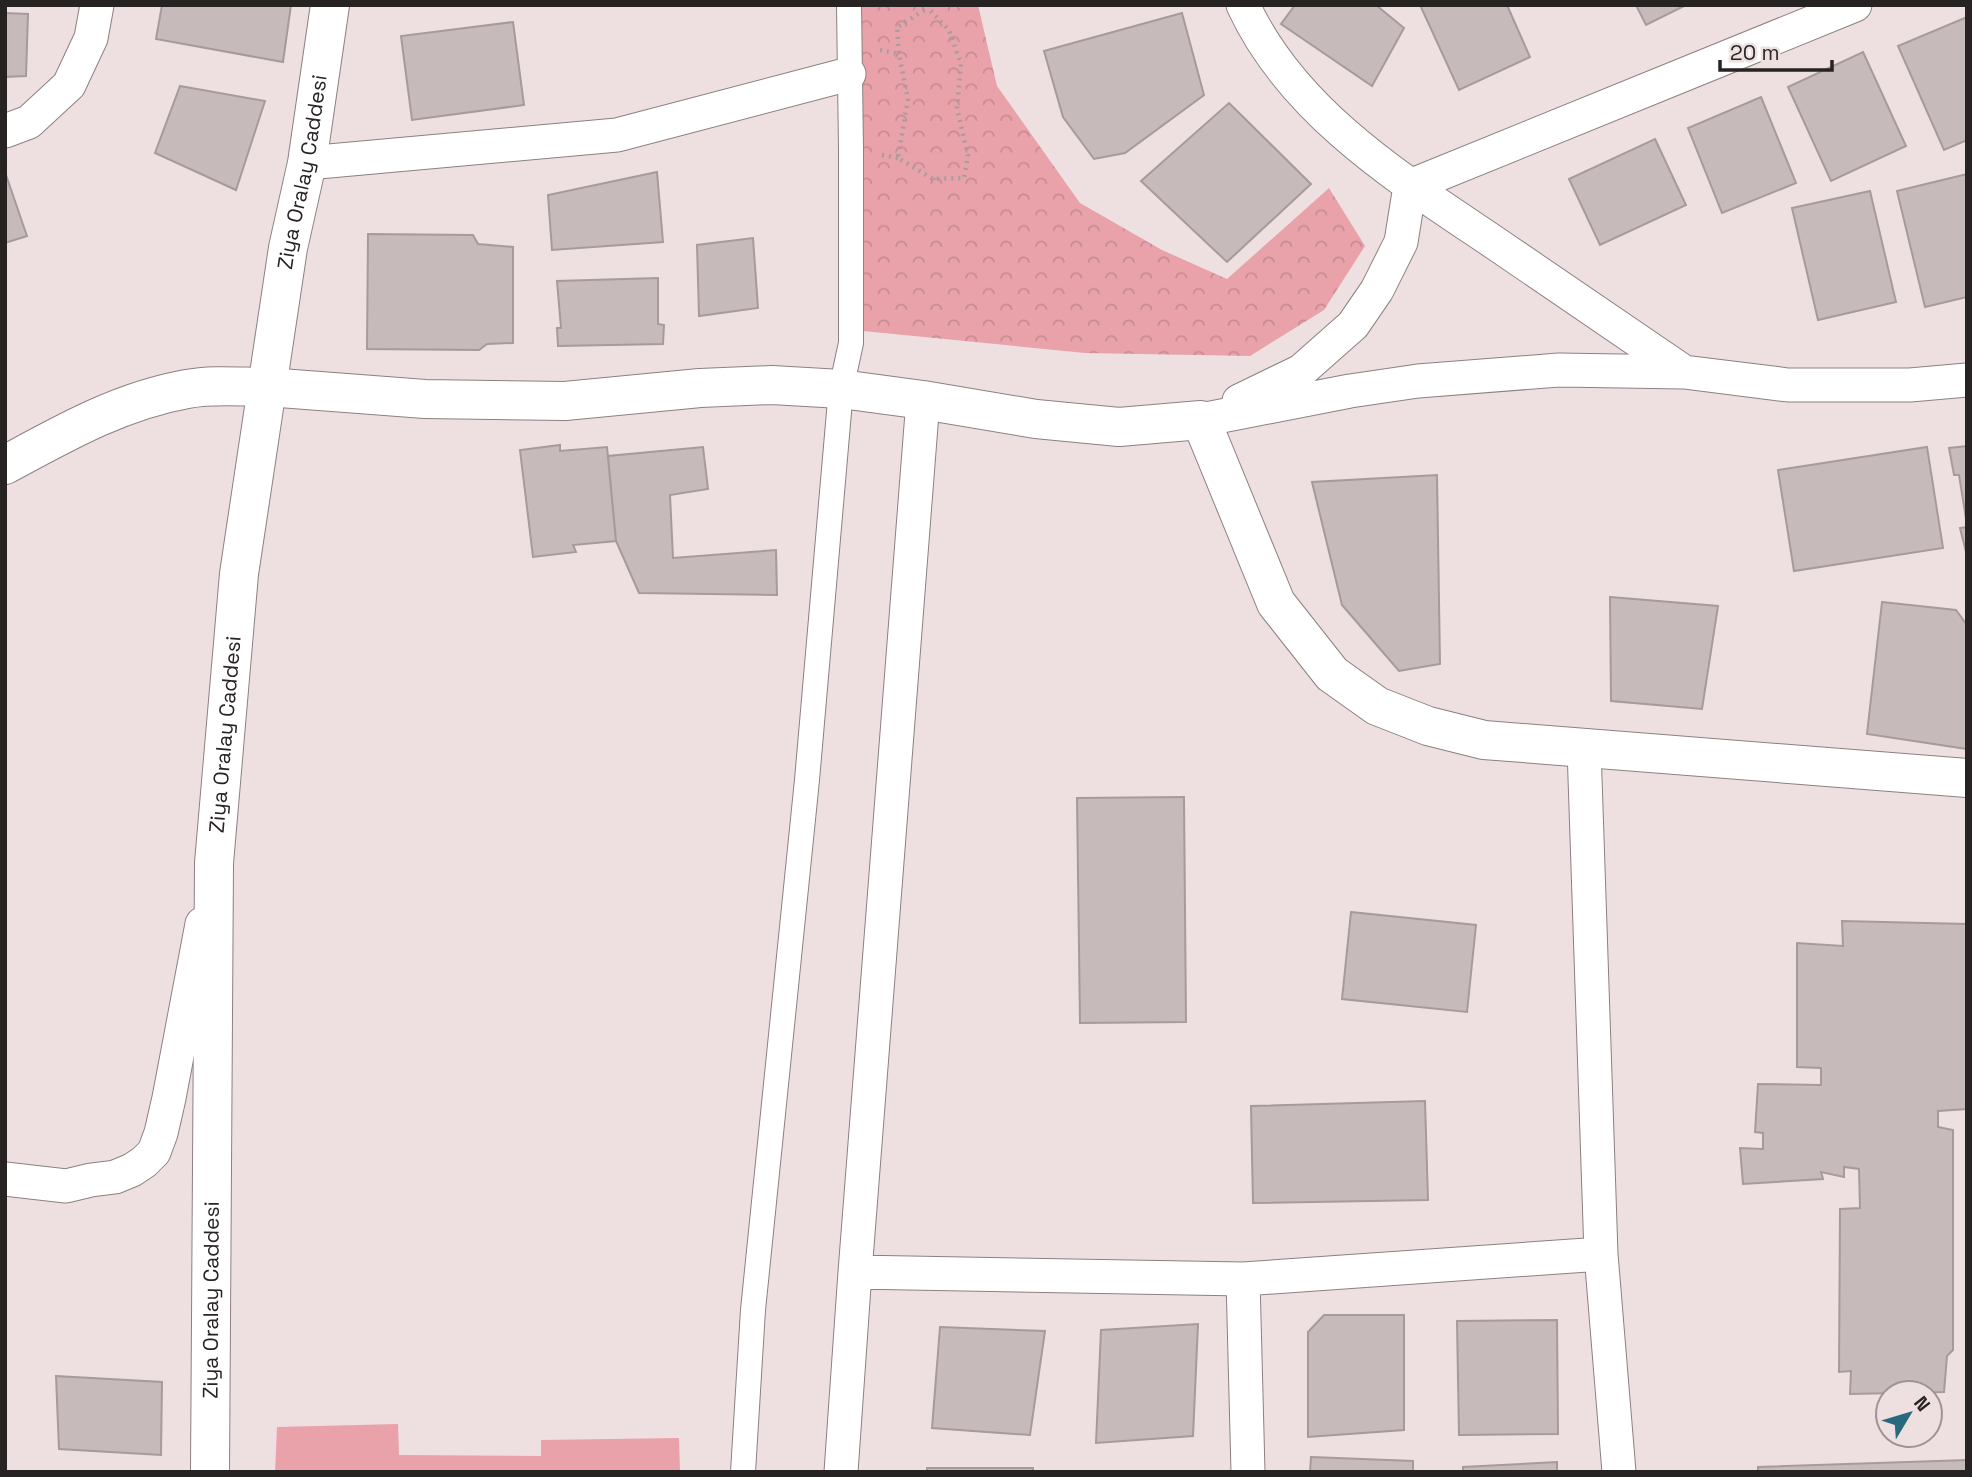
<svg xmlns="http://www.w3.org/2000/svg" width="1972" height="1477" font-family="'Space Grotesk',sans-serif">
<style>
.park{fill:url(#park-crowns)}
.pitch{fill:#e9a2aa}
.building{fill:#c6babb;stroke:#a79a9b;stroke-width:2}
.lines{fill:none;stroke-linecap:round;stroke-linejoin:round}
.pedestrian-casing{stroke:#8c8081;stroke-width:26}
.minor-casing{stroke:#8c8081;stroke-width:35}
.tertiary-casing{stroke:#8c8081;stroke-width:40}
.secondary-casing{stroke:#8c8081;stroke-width:40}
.path{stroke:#a89d9d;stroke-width:4.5;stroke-dasharray:2 5;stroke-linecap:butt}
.pedestrian{stroke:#fff;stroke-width:24}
.minor{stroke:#fff;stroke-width:33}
.tertiary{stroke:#fff;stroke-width:38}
.secondary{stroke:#fff;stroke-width:38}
.labels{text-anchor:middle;stroke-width:7;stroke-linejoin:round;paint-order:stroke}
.street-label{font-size:21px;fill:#282323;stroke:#eee0e1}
</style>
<defs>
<pattern id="park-crowns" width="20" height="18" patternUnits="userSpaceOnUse" patternTransform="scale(1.75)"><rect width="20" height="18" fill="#e9a2aa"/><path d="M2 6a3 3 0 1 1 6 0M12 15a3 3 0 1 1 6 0" fill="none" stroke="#c88b92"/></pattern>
</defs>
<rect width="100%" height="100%" fill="#eee0e1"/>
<path class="park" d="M857,5h121l19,81 83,117 82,47 65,29 102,-91 36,58 -41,64 -74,46 -165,-3 -222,-22z"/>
<path class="pitch" d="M398,1424l1,31 142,1v-16l138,-2 1,34h-405l2,-45z"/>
<path class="building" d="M162,5h129l-8,57 -127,-23z
M1295,5h81l28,23 -32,58 -91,-62z
M1420,5h87l23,52 -71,33z
M1636,5h50l-40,20z
M5,13l23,1 -2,62 -21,1z
M1182,13l22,82 -79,58 -31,6 -31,-42 -19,-66z
M1967,17v123l-23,10 -46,-104z
M513,22l11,83 -112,15 -11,-84z
M1863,52l43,94 -75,35 -43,-94z
M180,86l85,15 -29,89 -81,-37z
M1761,97l35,86 -74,30 -34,-85z
M1229,103l82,81 -84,78 -86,-81z
M1655,139l31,66 -86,40 -31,-66z
M5,172l22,64 -22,7z
M657,172l6,70 -111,8 -4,-55z
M1967,174v123l-42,10 -28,-116z
M1870,191l26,111 -78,18 -26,-112z
M368,234l105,1 5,9 35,3v96l-26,1 -8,6 -112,-1z
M753,238l5,70 -59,8 -2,-71z
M658,278v46l6,1 -1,19 -105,2 -1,-18h4l-4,-47z
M560,445v6l47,-4 9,94 -43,4 3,7 -43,5 -13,-107z
M1967,446v79l-8,-50h-5l-5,-27z
M703,447l5,42 -38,6 3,63 103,-8 1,45 -138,-2 -23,-52 -8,-85z
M1927,447l16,101 -149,23 -16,-101z
M1437,475l3,189 -41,7 -57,-66 -30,-123z
M1967,527v29l-7,-28z
M1610,597l108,9 -16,103 -91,-8z
M1882,602l74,8 11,15v124l-100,-15z
M1184,797l2,225 -106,1 -3,-225z
M1351,912l125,13 -9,87 -125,-13z
M1842,921l125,3v185l-29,2v16l15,3v220l-6,6 -3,36 -94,2 1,-23 -12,1 1,-163 20,-1 -1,-39 -15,-2v10l-23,-5 2,7 -80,5 -3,-36 23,1v-16l-8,-1 3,-48 63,1v-17l-24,-1v-124l46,3z
M1425,1101l3,99 -175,3 -2,-97z
M1324,1315h80v115l-96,7v-105z
M1557,1320l1,114 -99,1 -2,-114z
M1198,1324l-5,112 -97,7 5,-113z
M940,1327l105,4 -15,104 -98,-7z
M56,1376l106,6 -1,73 -102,-6z
M1311,1457l102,4v11h-103z
M1967,1460v12h-209v-5z
M1557,1462v10h-94v-5z
M927,1468h106v4h-106z"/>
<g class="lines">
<defs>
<path id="pedestrian" d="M743,1472l10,-162 54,-530 34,-391 10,-46v-193l-2,-145"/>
<path id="minor" d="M1243,5c50,108 157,174 252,238 63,43 126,86 189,129
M5,131l24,-9 40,-37 22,-47 6,-33
M307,163l310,-28 232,-61
M1410,186l445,-181
M1239,401l62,-30 52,-46 24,-35 24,-48 9,-56
M1201,420l149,-29 68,-10 141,-11 125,2 104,13h122l57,-5
M1584,748l17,506 18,218
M5,1179l61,7 25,-6 24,-3 17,-7 12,-8 10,-10 7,-19 8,-35 33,-174
M855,1272l388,7 358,-25
M1243,1279l5,193
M841,1472l14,-200 68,-872"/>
<path id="tertiary" d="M5,465c59,-32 115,-64 182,-76 26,-5 54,-2 80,-2"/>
<g id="secondary">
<path d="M267,387l158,12 140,2 135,-13 72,-3 69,4 82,11 113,19 83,8 82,-7 75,183 56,71 45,32 51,20 56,14 483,38"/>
<path id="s1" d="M210,1472l4,-609 25,-289 49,-326 19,-85 23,-158"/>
</g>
</defs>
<use href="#pedestrian" class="pedestrian-casing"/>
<use href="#minor" class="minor-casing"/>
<use href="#tertiary" class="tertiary-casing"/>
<use href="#secondary" class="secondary-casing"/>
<path class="path" d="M928,5v3l21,22 12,34 -4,44 11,48 -4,22 -31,1 -35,-21 10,-59 -9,-45 -2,-27 31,-19
M880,50l19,4
M882,155l16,3"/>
<use href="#pedestrian" class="pedestrian"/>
<use href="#minor" class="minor"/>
<use href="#tertiary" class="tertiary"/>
<use href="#secondary" class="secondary"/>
</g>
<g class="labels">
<g class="street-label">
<text dy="7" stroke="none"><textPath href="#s1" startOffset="1306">Ziya Oralay Caddesi</textPath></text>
<text dy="7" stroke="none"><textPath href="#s1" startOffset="738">Ziya Oralay Caddesi</textPath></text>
<text dy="7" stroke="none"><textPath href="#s1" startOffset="172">Ziya Oralay Caddesi</textPath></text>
</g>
</g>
<rect width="1972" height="1477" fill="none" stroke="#282323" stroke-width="14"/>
<g transform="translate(1909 1414) rotate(52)"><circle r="33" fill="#eee0e1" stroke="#9f9495" stroke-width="2"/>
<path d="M0-5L12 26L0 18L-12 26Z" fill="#28697d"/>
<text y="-10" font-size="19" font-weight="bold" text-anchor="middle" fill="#282323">N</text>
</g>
<path d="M1720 60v10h112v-10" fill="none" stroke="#282323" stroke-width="3.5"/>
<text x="1730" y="60" font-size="21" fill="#282323" stroke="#eee0e1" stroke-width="5" paint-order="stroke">20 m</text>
</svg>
